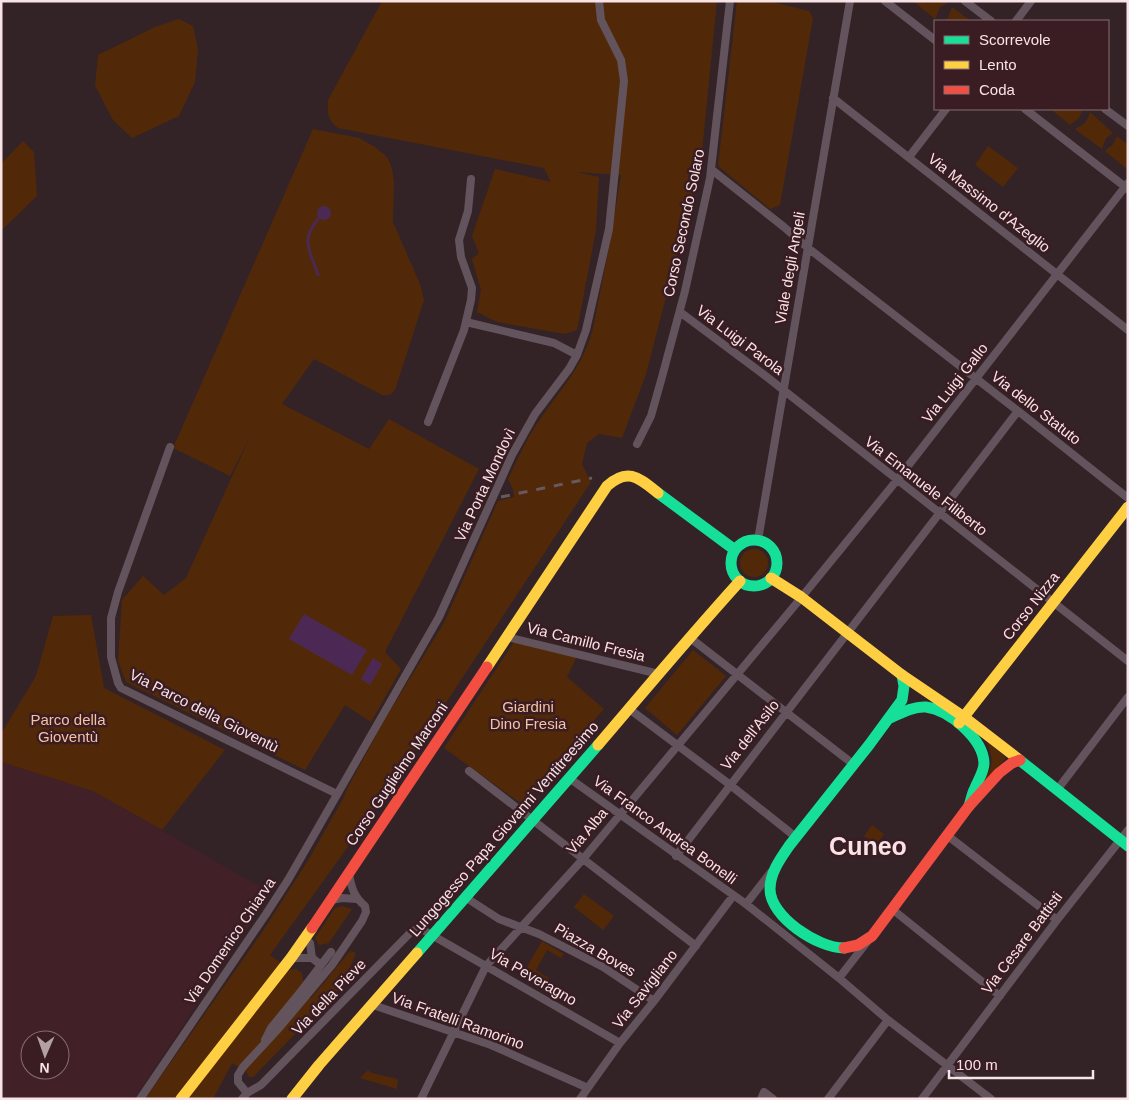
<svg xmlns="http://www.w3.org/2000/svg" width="1129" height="1100" font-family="Helvetica,sans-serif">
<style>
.built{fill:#422028;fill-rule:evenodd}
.green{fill:#522908}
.water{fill:#4c2955}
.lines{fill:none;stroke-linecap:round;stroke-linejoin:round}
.stream{stroke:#4c2955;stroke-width:3}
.street{stroke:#63535c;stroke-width:8}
.fast{stroke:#16e098;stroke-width:11}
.slow{stroke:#ffcf43;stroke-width:11}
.jam{stroke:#f24e42;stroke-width:11}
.rail{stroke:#67595d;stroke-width:3;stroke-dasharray:9 9;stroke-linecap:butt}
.labels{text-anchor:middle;stroke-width:5;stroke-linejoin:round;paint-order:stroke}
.street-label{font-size:15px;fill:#f8e3e7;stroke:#3a1c23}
.park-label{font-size:15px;fill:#f5c2a2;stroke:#3a1c23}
.town-label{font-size:25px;font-weight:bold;fill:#f8e3e7;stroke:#3a1c23}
</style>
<rect width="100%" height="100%" fill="#332326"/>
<path class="built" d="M1,762l92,29 178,102 -137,206h-133zM30,1040h30v30h-30z"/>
<path class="green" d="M382,1h335l-16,161 -55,212 -24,64 -23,-4 -12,9 -5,21 9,18 -203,309 -118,164 20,15 6,-1 6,4 1,9 -3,6 11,10 39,-47 6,2 -14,33 -89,91h-4l-3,-6 -14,-8 -19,36h-68l118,-168 46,-72 34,-60 4,-10 38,-70 59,-96 54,-122 16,-4 -1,-8 -5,-10 3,-6c9,-19 18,-38 30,-55 23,-33 44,-54 53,-94l18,-92 9,-57 -45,-3 23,5 -3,53 -19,100 -12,4 -68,-12 -20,-10 4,-22 -9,-31 7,-6 -7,-17 23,-67 56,13 -7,-14 -206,-40c-10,-8 -11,-15 -10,-28z
M737,1h31l41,10 4,7 -33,187 -10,4 -52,-43z
M913,1h33l2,2 -8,4 -5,12z
M952,7l19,14h-28l5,-3z
M179,19l14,7 5,23 -3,33 -16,34 -47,22 -19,-18 -18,-34 3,-31 57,-28z
M1053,109h30l-4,9 -9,7 -17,-14z
M1090,112l23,21 -7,5 -4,11 -26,-19v-2c8,-2 12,-8 14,-16z
M313,129l46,9 16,9 12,10 5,11 2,15 -1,39 27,62 4,16 -29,90 -5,5h-8l-68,-36 -32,45 87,45 20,-30 90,50 -94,183 16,17 -30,53 -26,-17 -40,65 -179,-88 -8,-21 4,-61 21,-24 21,19 22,-17 64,-141 -20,39 -57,-28z
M1117,136l11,9v25l-23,-19 4,-4 3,-1z
M23,141l11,11 3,44 -36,35v-67z
M988,146l30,22 -15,19 -28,-22z
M740 563a14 14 0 1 1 28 0a14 14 0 1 1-28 0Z
M91,615l13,73 121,62 -63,80 -69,-39 -92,-29v-28l35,-58 17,-60z
M514,642l63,14 -10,21 37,32 -82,95 -78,-56z
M693,650l33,26 -49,59 -32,-27z
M986,741l20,17 -27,29c13,-18 17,-25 7,-46z
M872,825l12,9 -8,11 -12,-9z
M584,894l30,22 -11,14 -29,-23z
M342,906l10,3 -23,34 -10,2 -4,-7 20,-30z
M542,941l22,13 -3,4 -14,-8 -11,20 13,8 -5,9 -21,-13z
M368,1070l4,3 26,6 -1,10 -37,-11z"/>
<path class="water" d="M317 213a7 7 0 1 1 14 0a7 7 0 1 1-14 0Z
M304,614l63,36 -15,25 -63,-36z
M373,658l9,6 -12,21 -9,-6z"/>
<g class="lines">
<path class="stream" d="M318,275c-8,-25 -18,-34 0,-56"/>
<path class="street" d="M885,1l50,39
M965,1l26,20
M1016,21l15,-20
M833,98l295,232
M1025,109l103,80
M1105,109l23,17
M909,157l37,-48
M712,170l72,57 24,21 210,163 110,87
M680,312l83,62 365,287
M466,322l88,21 23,12
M428,422l36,-92 7,-30 1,-12 -11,-31 -2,-17 9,-29 3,-32
M637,444l14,-28 11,-39 23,-86 25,-113 20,-177
M170,447l-52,145 -7,26v39l7,26 3,5 216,106
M758,540l92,-539
M507,637l152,37
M689,637l164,127
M628,708l101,76 68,54
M469,771l227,175
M569,778l177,126 93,74 49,42 103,79
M1057,790l71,-93
M948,836l109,84
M676,856l342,-445
M465,897l34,22 40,15 64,33 51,34
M331,900l11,-2 15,1
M746,904l25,-32
M892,909l108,87
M305,938l5,5 2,15
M291,958h21l9,7
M839,978l28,-36
M373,1005l118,40 97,43
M265,1040l6,-12 31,-38 29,-38
M247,1093l-9,-11v-7l5,-8 36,-39 53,-63 30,-44 4,-9 -1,-6c-11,-9 -14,-19 -16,-33
M140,1099l126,-185 22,-34 151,-263 73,-162 23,-41 34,-45 8,-14 9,-25 23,-101 15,-148 -3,-21 -20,-40 -2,-19
M242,1099l5,-6 14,-8 150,-153 6,-3 6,1 197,113
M421,1099l65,-133 97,-107 213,-255 101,-124 231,-297
M580,1099l40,-56 34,-42 79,-105
M761,1099l3,-7 9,7
M828,1099l60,-79
M922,1099l135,-179 71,-90"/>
<path class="fast" d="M658,493l77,57
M731 563a23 23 0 1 1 46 0a23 23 0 1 1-46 0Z
M890,718c11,-5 24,-12 36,-11 24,3 57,32 58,56 0,9 -6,17 -9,25 -3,5 -4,12 -6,18
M1017,758l111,88
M844,948c-26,0 -74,-31 -74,-59 0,-16 10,-30 19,-43l80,-101 33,-45 2,-14 -2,-11
M417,953l181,-208"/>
<path class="slow" d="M771,578l30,19 101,78 62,42 53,41
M487,667l120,-181c21,-19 32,-8 51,7
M959,723l169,-216
M598,745c47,-55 93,-110 142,-164
M181,1099l110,-141 21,-30
M292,1099l27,-34 98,-112"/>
<path class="jam" d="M312,928l175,-261
M844,948l14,-3 14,-9 97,-130 30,-33 13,-10 8,-3"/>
<path class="rail" d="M501,497l91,-19"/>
</g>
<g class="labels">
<g class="street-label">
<text transform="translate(989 203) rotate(38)" y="5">Via Massimo d'Azeglio</text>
<text transform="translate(684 223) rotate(-78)" y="5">Corso Secondo Solaro</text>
<text transform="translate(790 268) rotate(-80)" y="5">Viale degli Angeli</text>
<text transform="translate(740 340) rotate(37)" y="5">Via Luigi Parola</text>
<text transform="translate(955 383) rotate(-52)" y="5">Via Luigi Gallo</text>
<text transform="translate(1036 408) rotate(38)" y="5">Via dello Statuto</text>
<text transform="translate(485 485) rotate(-65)" y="5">Via Porta Mondovì</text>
<text transform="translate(926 486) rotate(38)" y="5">Via Emanuele Filiberto</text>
<text transform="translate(1031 606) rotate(-52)" y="5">Corso Nizza</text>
<text transform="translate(586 642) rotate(14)" y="5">Via Camillo Fresia</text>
<text transform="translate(204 711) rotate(27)" y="5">Via Parco della Gioventù</text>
<text transform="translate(750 735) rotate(-52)" y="5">Via dell'Asilo</text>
<text transform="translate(397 774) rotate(-56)" y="5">Corso Guglielmo Marconi</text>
<text transform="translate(504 829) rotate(-49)" y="5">Lungogesso Papa Giovanni Ventitreesimo</text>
<text transform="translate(665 830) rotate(36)" y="5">Via Franco Andrea Bonelli</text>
<text transform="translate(587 831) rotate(-50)" y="5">Via Alba</text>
<text transform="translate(230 941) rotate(-56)" y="5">Via Domenico Chiarva</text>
<text transform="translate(1022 943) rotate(-53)" y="5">Via Cesare Battisti</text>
<text transform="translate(595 950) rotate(30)" y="5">Piazza Boves</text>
<text transform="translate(533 977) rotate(30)" y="5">Via Peveragno</text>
<text transform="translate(645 989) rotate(-52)" y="5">Via Savigliano</text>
<text transform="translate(329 997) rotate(-46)" y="5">Via della Pieve</text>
<text transform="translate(458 1021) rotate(20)" y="5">Via Fratelli Ramorino</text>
</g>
<g class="park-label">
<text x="528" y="712">Giardini<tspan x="528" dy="17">Dino Fresia</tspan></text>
<text x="68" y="725">Parco della<tspan x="68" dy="17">Gioventù</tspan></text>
</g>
<g class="town-label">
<text x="868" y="855">Cuneo</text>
</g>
</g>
<rect width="1129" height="1100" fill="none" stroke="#f8e3e7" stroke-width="5"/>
<rect x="934" y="20" width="175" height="90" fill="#3a1c23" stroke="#866c71"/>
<rect x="944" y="36" width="25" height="8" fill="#16e098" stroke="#866c71"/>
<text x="979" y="45" font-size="15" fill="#f8e3e7">Scorrevole</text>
<rect x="944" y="61" width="25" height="8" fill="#ffcf43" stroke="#866c71"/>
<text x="979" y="70" font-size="15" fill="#f8e3e7">Lento</text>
<rect x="944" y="86" width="25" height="8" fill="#f24e42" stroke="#866c71"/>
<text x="979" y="95" font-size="15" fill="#f8e3e7">Coda</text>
<g transform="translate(45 1055) rotate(182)"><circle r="24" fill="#3a1c23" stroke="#866c71"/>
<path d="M0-4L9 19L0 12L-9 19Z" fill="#b3a0a3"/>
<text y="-8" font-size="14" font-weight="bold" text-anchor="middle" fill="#f8e3e7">N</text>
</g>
<path d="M949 1070v8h144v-8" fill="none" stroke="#f8e3e7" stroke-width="2.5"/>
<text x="956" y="1070" font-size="15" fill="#f8e3e7" stroke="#3a1c23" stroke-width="4" paint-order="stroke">100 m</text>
</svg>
